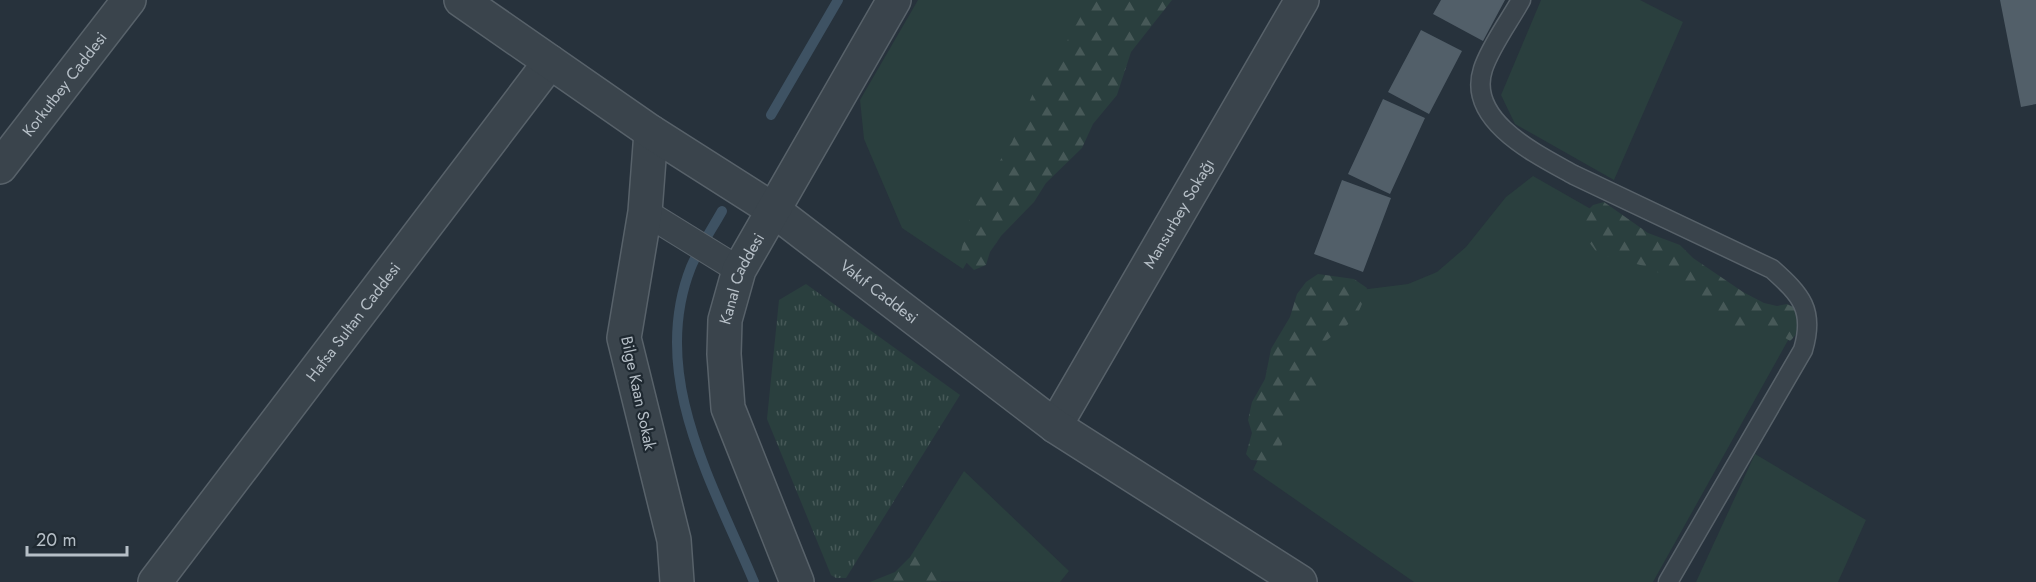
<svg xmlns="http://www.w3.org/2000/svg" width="2036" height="582" font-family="Jost,sans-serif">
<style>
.green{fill:#2a3f3e}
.forest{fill:url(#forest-firs)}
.park{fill:url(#park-tufts)}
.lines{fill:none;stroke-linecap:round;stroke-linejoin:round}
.stream{stroke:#3e5263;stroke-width:10}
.building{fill:#525f69}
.service-casing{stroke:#58626a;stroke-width:21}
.pedestrian-casing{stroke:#58626a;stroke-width:28}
.minor-casing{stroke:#58626a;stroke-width:36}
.tertiary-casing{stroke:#58626a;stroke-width:36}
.service{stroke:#3a444c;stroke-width:18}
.pedestrian{stroke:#3a444c;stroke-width:26}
.minor{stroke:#3a444c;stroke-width:33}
.tertiary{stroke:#3a444c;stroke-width:33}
.labels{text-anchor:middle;stroke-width:4.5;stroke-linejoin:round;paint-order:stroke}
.street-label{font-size:16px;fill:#b6bfc7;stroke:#1f2931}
</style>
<defs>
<pattern id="forest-firs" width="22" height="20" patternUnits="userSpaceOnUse" patternTransform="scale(1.5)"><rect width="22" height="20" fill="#2a3f3e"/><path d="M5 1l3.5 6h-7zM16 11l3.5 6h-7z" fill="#475958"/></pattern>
<pattern id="park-tufts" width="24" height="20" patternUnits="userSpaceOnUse" patternTransform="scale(1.5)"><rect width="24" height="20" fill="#2a3f3e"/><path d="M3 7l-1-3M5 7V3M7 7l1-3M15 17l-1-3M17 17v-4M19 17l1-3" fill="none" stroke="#475958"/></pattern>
</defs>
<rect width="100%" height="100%" fill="#27323c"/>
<path class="green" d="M918,0h204l-159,269 -61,-41 -38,-89 -4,-39z
M1541,0h99l43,22 -69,158 -99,-56 -14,-29z
M1533,176l263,150 -143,256h-239l-161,-112 83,-177 72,-9 29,-12 29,-25 40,-50z
M1755,454l111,66 -28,62h-142z
M964,471l105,100 -9,11 -165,-1z"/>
<path class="forest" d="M1090,0h82l-41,52 -14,43 -24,29 -11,24 -36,35 -12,19 -33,34 -11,16 -4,13 -12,5 -14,-14 7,-30 16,-39 29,-45 28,-65 27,-36z
M1604,202l44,31 32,12 13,13 50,34 21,11 13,3 10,-2 10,5c3,14 4,22 -7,32l-20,-13 -21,2 -24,-6 -19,-23 -16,-11 -42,-23 -50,-13 -12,-16 -4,-15 1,-8 10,-10z
M1318,274l36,5 13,9c-10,39 -20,34 -47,58l-1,34 -8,20 -22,19 -12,43 -26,-2 -5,-6 6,-21 -4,-13 4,-18 13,-23 6,-30 19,-32 7,-23 9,-12z
M918,554l16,12 7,16h-71l25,-10 14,-14z"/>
<path class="park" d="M806,284l154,111 -114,183h-10l-5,-3 -64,-156 12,-119z"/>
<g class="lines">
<path class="stream" d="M771,115l67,-115
M722,211c-10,18 -23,37 -31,56 -43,108 22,217 63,315"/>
</g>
<path class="building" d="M1441,0h64l-22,41 -50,-27z
M2000,0h36v104l-15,3z
M1421,30l41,21 -33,63 -41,-22z
M1383,99l42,19 -35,76 -42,-20z
M1342,180l49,18 -28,74 -49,-18z"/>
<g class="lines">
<defs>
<path id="service" d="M1521,0c-11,20 -31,47 -38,69 -17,52 55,86 91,106l198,94c29,26 43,41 31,81l-135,232"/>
<path id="pedestrian" d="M645,212l94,58"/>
<g id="minor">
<path d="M651,132l-6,80 -21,126 50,202 3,42"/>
<path id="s1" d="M0,167l129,-167"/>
<path id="s2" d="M1055,426l247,-426"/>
<path id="s3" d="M155,582l395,-520"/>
</g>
<g id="tertiary">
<path id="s4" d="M461,0l190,132 121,77 283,217 245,156"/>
<path id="s5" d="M797,582l-69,-174 -4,-54 1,-34 14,-50 155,-270"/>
</g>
</defs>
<use href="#service" class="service-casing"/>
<use href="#pedestrian" class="pedestrian-casing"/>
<use href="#minor" class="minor-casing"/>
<use href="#tertiary" class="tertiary-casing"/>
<use href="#service" class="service"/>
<use href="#pedestrian" class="pedestrian"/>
<use href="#minor" class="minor"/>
<use href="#tertiary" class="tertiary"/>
</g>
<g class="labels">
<g class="street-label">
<text dy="6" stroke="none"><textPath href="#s1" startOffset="105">Korkutbey Caddesi</textPath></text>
<text dy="6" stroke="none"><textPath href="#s2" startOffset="246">Mansurbey Sokağı</textPath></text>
<text dy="6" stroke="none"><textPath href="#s5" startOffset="320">Kanal Caddesi</textPath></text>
<text dy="6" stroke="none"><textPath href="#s4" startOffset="510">Vakıf Caddesi</textPath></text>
<text dy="6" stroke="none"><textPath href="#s3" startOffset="327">Hafsa Sultan Caddesi</textPath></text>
<text transform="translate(639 393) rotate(78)" y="6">Bilge Kaan Sokak</text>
</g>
</g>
<path d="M27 546v9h100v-9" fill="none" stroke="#b6bfc7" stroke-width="3"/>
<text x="36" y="546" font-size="18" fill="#b6bfc7" stroke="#1f2931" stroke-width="4.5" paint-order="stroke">20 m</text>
</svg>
